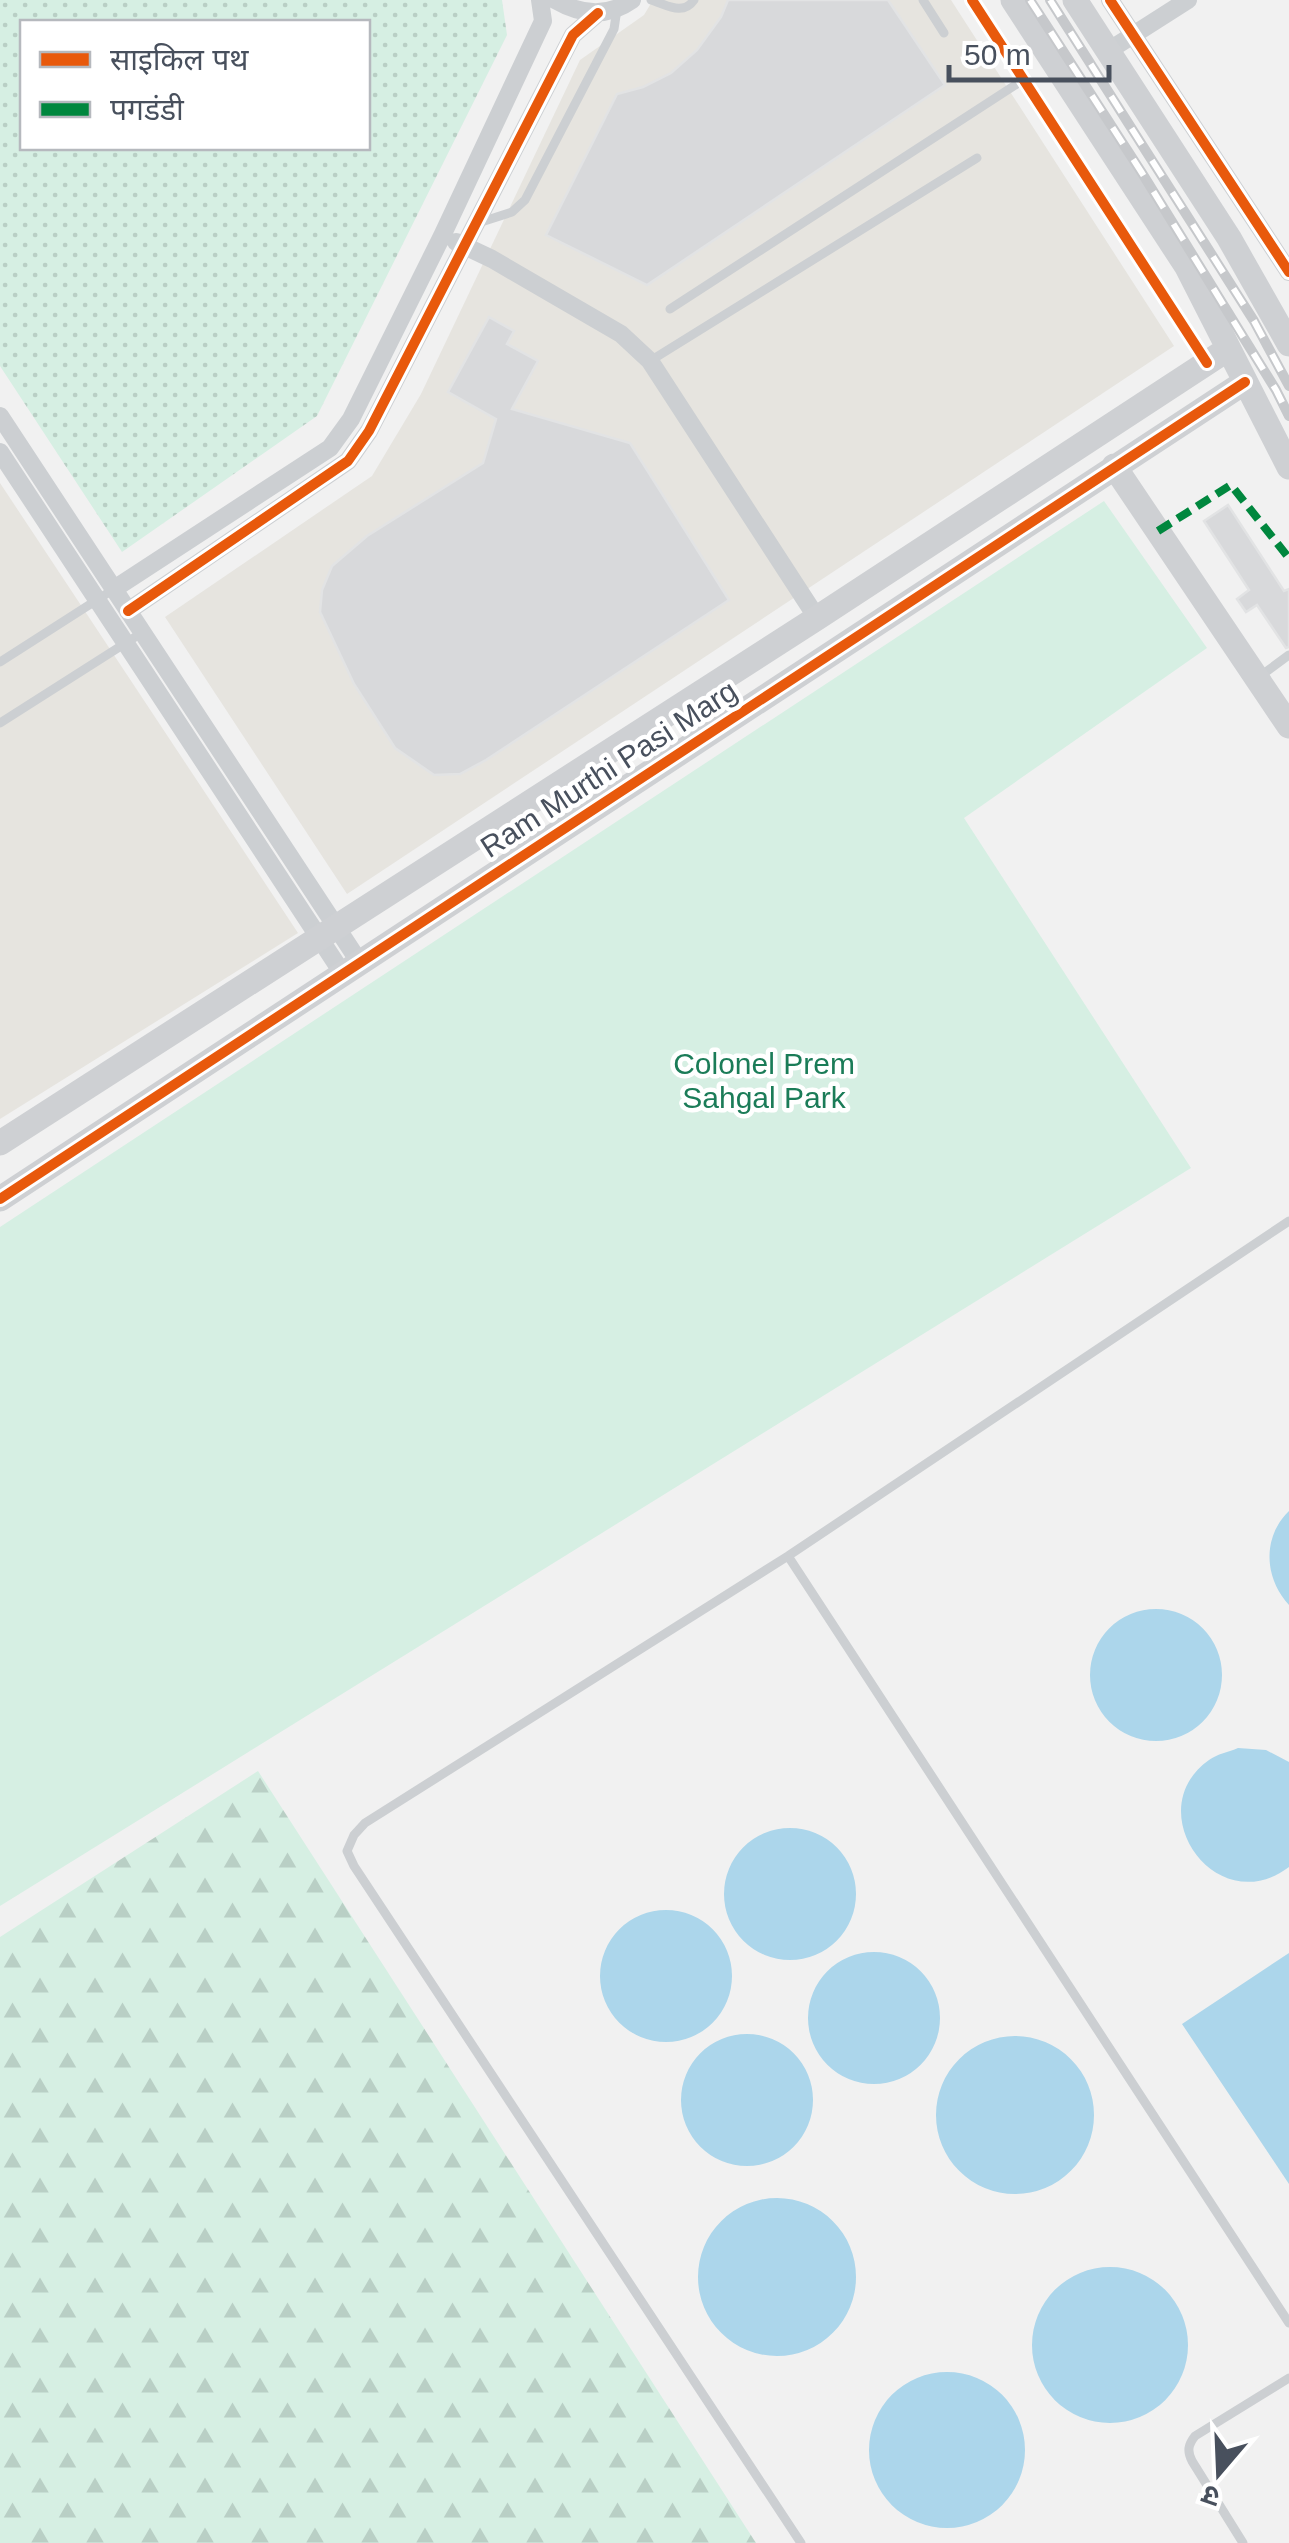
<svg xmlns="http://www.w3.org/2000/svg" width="1289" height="2543" font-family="Helvetica,'Noto Sans Devanagari',sans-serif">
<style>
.commercial{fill:#e6e4df}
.grass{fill:url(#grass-dots);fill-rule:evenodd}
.forest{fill:url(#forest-firs)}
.park{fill:#d6efe3}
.water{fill:#acd6eb}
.building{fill:#d8d9db;stroke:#e2e3e4;stroke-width:2.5}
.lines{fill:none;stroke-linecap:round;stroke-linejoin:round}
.lane{stroke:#cccfd2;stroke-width:9}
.street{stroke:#cccfd2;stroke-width:18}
.secondary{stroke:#ced0d3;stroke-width:25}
.rail-casing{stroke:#c6c8cb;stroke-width:10}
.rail{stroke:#fff;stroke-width:6;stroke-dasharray:19;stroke-linecap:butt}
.quiet{stroke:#00873e;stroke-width:8;stroke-dasharray:15 8;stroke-linecap:butt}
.cycleway-casing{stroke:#fff;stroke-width:16}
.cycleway{stroke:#e8590c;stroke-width:10}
.labels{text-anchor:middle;stroke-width:9;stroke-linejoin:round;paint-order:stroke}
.street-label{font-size:30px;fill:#48505d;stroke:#fff}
.park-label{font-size:30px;fill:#1b7c58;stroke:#fff}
</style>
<defs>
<pattern id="grass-dots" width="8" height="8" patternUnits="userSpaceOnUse" patternTransform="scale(2.5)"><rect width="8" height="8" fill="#d6efe3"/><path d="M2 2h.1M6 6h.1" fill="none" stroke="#b9cfc5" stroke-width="1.8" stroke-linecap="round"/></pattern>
<pattern id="forest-firs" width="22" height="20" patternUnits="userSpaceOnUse" patternTransform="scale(2.5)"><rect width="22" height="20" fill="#d6efe3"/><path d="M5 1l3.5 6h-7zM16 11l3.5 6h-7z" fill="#b9cfc5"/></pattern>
</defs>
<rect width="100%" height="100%" fill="#f1f1f1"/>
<path class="commercial" d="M653,0h298l223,346 -827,548 -182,-277 207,-141 49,-82 159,-334 64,-45z
M0,483l298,450 -298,186z"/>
<path class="grass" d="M0,0h502l5,35 -190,381 -195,136 -122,-186zM22,22h346v126h-346z"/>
<path class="forest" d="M258,1771l498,772h-756v-606z"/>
<path class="park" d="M1104,501l103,147 -243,170 227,350 -1191,738v-679z"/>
<path class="water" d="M1289,1511v94c-25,-27 -27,-68 0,-94z
M1090 1675a66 66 0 1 1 132 0a66 66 0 1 1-132 0Z
M1238,1748l28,2 23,12v105c-73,55 -151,-57 -80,-107 8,-6 20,-8 29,-12z
M724 1894a66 66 0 1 1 132 0a66 66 0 1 1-132 0Z
M600 1976a66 66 0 1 1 132 0a66 66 0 1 1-132 0Z
M808 2018a66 66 0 1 1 132 0a66 66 0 1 1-132 0Z
M1289,1953v231l-107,-160z
M681 2100a66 66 0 1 1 132 0a66 66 0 1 1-132 0Z
M936 2115a79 79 0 1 1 158 0a79 79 0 1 1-158 0Z
M698 2277a79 79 0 1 1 158 0a79 79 0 1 1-158 0Z
M1032 2345a78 78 0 1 1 156 0a78 78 0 1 1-156 0Z
M869 2450a78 78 0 1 1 156 0a78 78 0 1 1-156 0Z"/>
<path class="building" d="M728,0h160l57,85 -298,200 -101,-50 71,-141 26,-7 28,-14 26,-23 24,-33z
M489,317l25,14 -7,13 31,17 -26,48 118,34 99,157 -243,160 -26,14 -26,1 -39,-27 -41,-64 -34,-72 2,-22 10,-24 35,-30 116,-73 13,-44 -48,-27z
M1228,505l56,86 5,-2v58l-3,1 -29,-43 -11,7 -9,-13 12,-9 -45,-69z"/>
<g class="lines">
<path class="lane" d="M651,0c16,5 32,16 43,0
M923,0l21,33
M972,0l234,361
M478,223l34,-11 13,-12 89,-171 3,-20
M670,309l353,-229
M650,361l327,-203
M0,662l114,-73
M1259,677l30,-22
M0,723l143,-91
M788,1556l501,767
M801,2543l-447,-677 -7,-15 7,-16 11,-12 423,-267 501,-335
M1243,2543l-51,-82c-5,-10 -4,-16 3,-25l94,-58"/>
<path class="street" d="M555,0c26,15 52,18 77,0
M1110,0l179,272
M1108,51l80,-51
M456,242l36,17 129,75 29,27 167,257
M0,416l360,547
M0,452l343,522
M114,589l216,-141 21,-29 91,-183 101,-215 -3,-21
M128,611l220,-150 21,-30 204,-396 25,-22"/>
<path class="secondary" d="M1013,0l174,267 102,200
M1075,0l154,238 60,106
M1114,466l175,260
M0,1143l817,-525 411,-269
M0,1199l1245,-817"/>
<defs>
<path id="rail" d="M1030,0l112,173 134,217 13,26
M1050,0l204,321 35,65"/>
</defs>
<use href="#rail" class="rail-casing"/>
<use href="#rail" class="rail"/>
<path class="quiet" d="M1158,531l73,-46 57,72"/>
<defs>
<path id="cycleway" d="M972,0l235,363
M1110,0l179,272
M128,611l220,-150 21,-30 204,-396 25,-22
M0,1199l1245,-817"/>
</defs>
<use href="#cycleway" class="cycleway-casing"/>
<use href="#cycleway" class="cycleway"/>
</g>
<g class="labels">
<g class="street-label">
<text transform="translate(609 769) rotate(-33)" y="10">Ram Murthi Pasi Marg</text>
</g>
<g class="park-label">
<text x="764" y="1074">Colonel Prem<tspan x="764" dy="34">Sahgal Park</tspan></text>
</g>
</g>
<rect x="20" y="20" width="350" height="130" fill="#ffffff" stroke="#b6b9be" stroke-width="2.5"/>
<rect x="40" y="52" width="50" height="15" fill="#e8590c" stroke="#b6b9be" stroke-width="2.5"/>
<text x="110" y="70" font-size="30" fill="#48505d">साइकिल पथ</text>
<rect x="40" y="102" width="50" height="15" fill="#00873e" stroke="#b6b9be" stroke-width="2.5"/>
<text x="110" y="120" font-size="30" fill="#48505d">पगडंडी</text>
<g transform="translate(1219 2473) rotate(199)" stroke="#ffffff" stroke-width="8" paint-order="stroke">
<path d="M0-8L18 38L0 25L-18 38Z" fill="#48505d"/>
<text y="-15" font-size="28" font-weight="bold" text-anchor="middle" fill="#48505d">उ</text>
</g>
<path d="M949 65v15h160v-15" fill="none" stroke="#48505d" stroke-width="5"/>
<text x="964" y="65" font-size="30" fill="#48505d" stroke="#ffffff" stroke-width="8" paint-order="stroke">50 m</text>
</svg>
